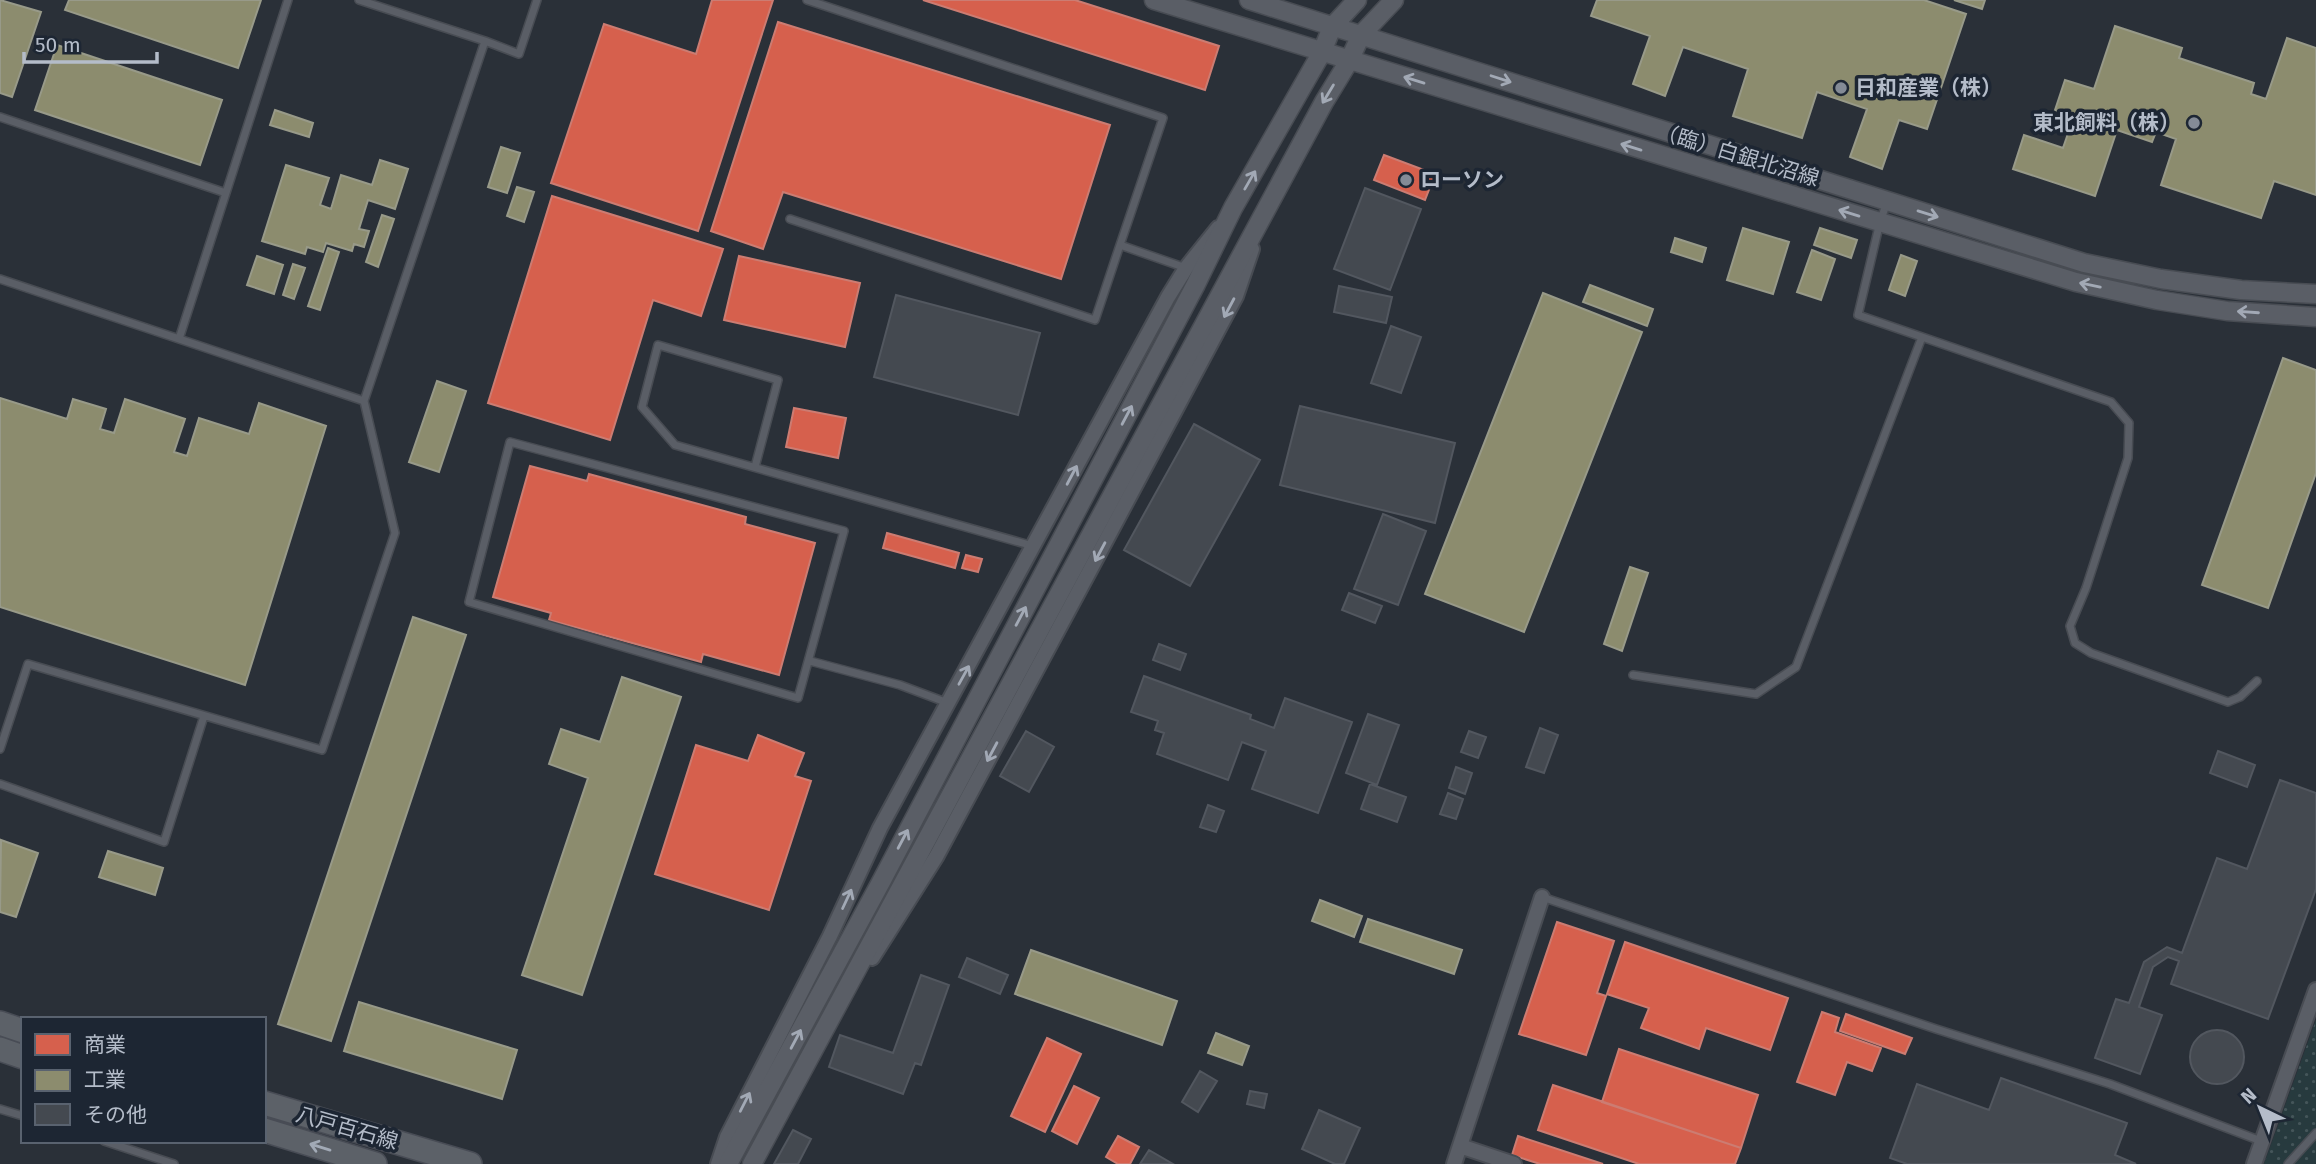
<svg xmlns="http://www.w3.org/2000/svg" width="2316" height="1164" font-family="'Fira Sans','Noto Sans JP',sans-serif">
<style>
.grass{fill:url(#grass-dots)}
.shops{fill:#d6604d;stroke:#cc7c72;stroke-width:2}
.industry{fill:#8c8c6e;stroke:#989a89;stroke-width:2}
.building{fill:#444950;stroke:#52575f;stroke-width:2}
.lines{fill:none;stroke-linecap:round;stroke-linejoin:round}
.service-casing{stroke:#484c53;stroke-width:10}
.minor-casing{stroke:#484c53;stroke-width:18}
.tertiary-casing{stroke:#484c53;stroke-width:21}
.primary-casing{stroke:#484c55;stroke-width:26}
.service{stroke:#5a5e66;stroke-width:7}
.minor{stroke:#5a5e66;stroke-width:14}
.tertiary{stroke:#5a5e66;stroke-width:18}
.primary{stroke:#5c6168;stroke-width:23}
.oneway{stroke:#a2a9b5}
.oneway2{stroke:#a2aab6}
.poi-dot{fill:#848b96;stroke:#1d2633;stroke-width:2.5}
.labels{text-anchor:middle;stroke-width:7;stroke-linejoin:round;paint-order:stroke}
.poi-label{font-size:21px;font-weight:bold;fill:#b4bcc9;stroke:#1d2633;text-anchor:start}
.street-label{font-size:21px;fill:#b4bcc9;stroke:#1d2633}
</style>
<defs>
<pattern id="grass-dots" width="8" height="8" patternUnits="userSpaceOnUse" patternTransform="scale(1.75)"><rect width="8" height="8" fill="#273a3e"/><path d="M2 2h.1M6 6h.1" fill="none" stroke="#445559" stroke-width="1.8" stroke-linecap="round"/></pattern>
</defs>
<rect width="100%" height="100%" fill="#2a3038"/>
<path class="grass" d="M2316,1020v144h-52z"/>
<path class="shops" d="M712,0h61l-75,231 -147,-48 53,-159 92,30z
M923,0h152l144,46 -14,44z
M778,22l332,103 -49,154 -278,-87 -20,57 -52,-18z
M1384,155l51,19 -10,26 -51,-20z
M552,196l171,53 -22,67 -48,-16 -43,140 -122,-37z
M739,256l121,27 -15,64 -121,-27z
M794,408l52,10 -8,40 -52,-11z
M530,466l57,15 2,-7 157,43 -1,7 70,19 -36,132 -76,-21 -2,8 -152,-42 2,-7 -58,-16z
M887,533l72,20 -4,15 -72,-20z
M966,555l16,4 -4,13 -16,-4z
M758,735l46,18 -9,23 16,5 -42,129 -114,-36 41,-129 52,16z
M1557,922l57,19 -17,52 9,3 -20,59 -67,-21z
M1625,942l163,56 -18,52 -64,-22 -7,21 -58,-21 8,-20 -42,-14z
M1822,1012l17,6 -4,14 46,16 -9,23 -25,-9 -12,33 -38,-13z
M1846,1014l66,24 -7,16 -65,-23z
M1047,1038l34,16 -36,78 -34,-16z
M1619,1049l139,46 -17,53 -139,-46z
M1553,1085l188,63 -6,16h-96l-101,-34z
M1074,1086l25,12 -22,46 -25,-13z
M1118,1136l21,11 -9,17h-12l-12,-7z
M1518,1136l85,28h-63l-28,-9z"/>
<path class="industry" d="M0,0l41,12 -29,85 -12,-4z
M69,0h192l-23,68 -173,-58z
M1597,0h327l42,14 -39,115 -28,-9 -17,49 -32,-12 17,-48 -50,-17 -15,46 -69,-22 15,-47 -65,-22 -18,49 -32,-12 17,-48 -59,-20z
M1954,0h31l-3,9z
M2115,26l67,22 -3,10 75,25 -3,11 15,5 21,-61 29,10v147l-42,-14 -13,37 -100,-33 15,-46 -20,-7 -4,10 -35,-12 -22,66 -82,-27 11,-34 39,13 11,-32 -19,-6 10,-30 29,9z
M57,45l165,55 -22,65 -165,-55z
M275,110l38,13 -4,14 -39,-12z
M501,147l19,6 -13,40 -19,-6z
M380,160l28,9 -13,40 -27,-9 -9,29 10,2 -5,16 -10,-3 -2,7 -26,-8 -3,9 -16,-5 -2,7 -43,-13 24,-76 43,13 -9,27 11,4 10,-34 31,10z
M517,187l17,5 -10,30 -17,-6z
M382,215l12,4 -16,48 -12,-5z
M1743,228l46,14 -16,52 -46,-14z
M1820,228l37,12 -6,18 -37,-13z
M1675,238l31,10 -4,14 -31,-10z
M328,248l11,4 -19,58 -12,-4z
M1812,250l23,9 -14,41 -24,-8z
M1901,255l16,6 -12,35 -16,-6z
M257,256l26,9 -9,29 -27,-9z
M293,264l12,4 -11,31 -11,-4z
M1590,285l63,24 -6,17 -64,-24z
M1543,293l99,39 -118,300 -99,-38z
M2283,358l33,12v103l-48,135 -66,-23z
M437,381l29,10 -27,81 -30,-10z
M0,398l67,21 6,-20 33,10 -6,20 14,4 11,-34 60,20 -11,33 13,4 12,-38 50,16 10,-31 67,23 -81,259 -245,-78z
M1630,567l18,6 -26,78 -18,-7z
M413,617l53,18 -135,406 -53,-17z
M622,677l59,20 -99,298 -60,-20 66,-197 -39,-14 12,-35 39,13z
M1,840l37,13 -22,64 -16,-5z
M108,851l55,17 -8,27 -56,-18z
M1320,900l42,16 -8,21 -42,-16z
M1368,919l94,31 -8,24 -94,-32z
M1031,950l146,51 -15,44 -147,-51z
M359,1002l158,48 -15,49 -158,-48z
M1216,1033l33,13 -7,19 -34,-12z"/>
<path class="building" d="M1365,188l56,21 -31,81 -56,-21z
M1339,286l53,11 -6,26 -52,-11z
M896,295l144,38 -22,82 -144,-38z
M1391,326l30,11 -20,56 -30,-10z
M1300,406l155,37 -20,80 -155,-38z
M1194,424l66,36 -70,126 -66,-36z
M1383,514l43,17 -28,74 -44,-16z
M1349,593l33,13 -7,17 -33,-13z
M1159,644l27,10 -6,16 -27,-10z
M1144,676l107,39 -1,4 24,9 11,-30 67,24 -34,91 -66,-24 14,-38 -24,-9 -14,38 -71,-26 7,-21 -9,-3 3,-9 -27,-9z
M1368,714l31,11 -22,60 -31,-12z
M1540,728l18,7 -14,38 -18,-6z
M1026,731l28,16 -25,45 -29,-16z
M1469,731l17,6 -8,21 -17,-6z
M2218,751l37,14 -8,22 -37,-14z
M1456,767l16,6 -7,21 -16,-6z
M2280,780l36,13v96l-48,130 -97,-35 8,-23 -11,-4 -15,10 -14,40 23,8 -22,59 -45,-16 21,-59 13,4 15,-41 23,-15 15,6 35,-95 30,11z
M1370,784l36,13 -9,25 -36,-13z
M1448,793l15,6 -7,20 -16,-5z
M1208,805l16,6 -8,21 -16,-5z
M967,958l41,17 -8,19 -41,-17z
M921,975l28,10 -28,80 -6,-2 -12,31 -74,-27 11,-32 53,18z
M2190 1057a27 27 0 1 1 54 0a27 27 0 1 1-54 0Z
M1200,1071l17,10 -19,31 -16,-10z
M2001,1078l126,45 -12,32 21,9h-229l-17,-6 27,-74 72,26z
M1250,1091l17,3 -3,14 -17,-4z
M1319,1110l41,18 -16,36h-9l-33,-15z
M793,1130l18,9 -13,25h-24z
M1149,1150l24,14h-33z"/>
<g class="lines">
<defs>
<path id="service" d="M807,0l356,118 -43,127 66,23
M485,41l34,13 18,-54
M0,117l226,76
M1887,202l-7,20 -22,93 253,87 18,21 -1,35 -42,130 -16,38 5,17 16,10 137,49 12,-5 17,-16
M790,219l305,101 25,-75
M0,279l364,122
M179,339l109,-339
M510,442l334,89 -46,167 -329,-96z
M755,467l23,-87 -120,-35 -16,62 33,38 358,101
M810,661l90,24 48,18
M1633,675l123,19 40,-27 126,-330
M0,749l28,-85 294,86 73,-217 -31,-132 121,-360 -126,-41
M0,784l164,58 40,-126
M1542,897l394,132 174,55 151,57
M0,1109l23,7
M104,1141l70,23
M2288,1164l28,-31"/>
<path id="minor" d="M872,958l64,-101 161,-300 139,-261 16,-47
M1460,1146l54,18
M718,1164l9,-27 103,-201 50,-108 288,-531 18,-29 32,-40
M1454,1164l88,-267
M2254,1164l62,-174"/>
<path id="tertiary" d="M1154,0l922,282 81,18 70,11 89,6
M1249,0l835,263 77,16 80,11 75,4
M728,1164l153,-282 315,-598 37,-76 89,-156 10,-25 25,-27
M752,1164l572,-1062 25,-41 12,-26 33,-35"/>
<path id="primary" d="M0,1023l23,8
M0,1049l23,8
M264,1103l206,61
M264,1130l111,34"/>
</defs>
<use href="#service" class="service-casing"/>
<use href="#minor" class="minor-casing"/>
<use href="#tertiary" class="tertiary-casing"/>
<use href="#primary" class="primary-casing"/>
<use href="#service" class="service"/>
<use href="#minor" class="minor"/>
<use href="#tertiary" class="tertiary"/>
<use href="#primary" class="primary"/>
</g>
<defs><path id="oneway-shaft" d="M-6 0H5M1.5-3L5.5 0L1.5 3" fill="none" stroke-width="1.6" stroke-linecap="round" stroke-linejoin="round" transform="scale(1.75)"/></defs>
<g class="oneway">
<use href="#oneway-shaft" transform="translate(1501 79) rotate(18)"/>
<use href="#oneway-shaft" transform="translate(1414 80) rotate(-163)"/>
<use href="#oneway-shaft" transform="translate(1328 94) rotate(121)"/>
<use href="#oneway-shaft" transform="translate(1631 147) rotate(-163)"/>
<use href="#oneway-shaft" transform="translate(1250 180) rotate(-60)"/>
<use href="#oneway-shaft" transform="translate(1849 213) rotate(-163)"/>
<use href="#oneway-shaft" transform="translate(1928 214) rotate(17)"/>
<use href="#oneway-shaft" transform="translate(2090 285) rotate(-168)"/>
<use href="#oneway-shaft" transform="translate(1229 308) rotate(118)"/>
<use href="#oneway-shaft" transform="translate(2248 312) rotate(-176)"/>
<use href="#oneway-shaft" transform="translate(1127 415) rotate(-62)"/>
<use href="#oneway-shaft" transform="translate(1072 475) rotate(-62)"/>
<use href="#oneway-shaft" transform="translate(1100 552) rotate(118)"/>
<use href="#oneway-shaft" transform="translate(1021 616) rotate(-62)"/>
<use href="#oneway-shaft" transform="translate(964 675) rotate(-61)"/>
<use href="#oneway-shaft" transform="translate(992 752) rotate(118)"/>
<use href="#oneway-shaft" transform="translate(903 839) rotate(-62)"/>
<use href="#oneway-shaft" transform="translate(847 899) rotate(-65)"/>
<use href="#oneway-shaft" transform="translate(796 1039) rotate(-62)"/>
<use href="#oneway-shaft" transform="translate(745 1102) rotate(-63)"/>
</g>
<use class="oneway2" href="#oneway-shaft" transform="translate(320 1147) rotate(-163)"/>
<g class="poi-dot">
<circle cx="1841" cy="88" r="7"/>
<circle cx="2194" cy="123" r="7"/>
<circle cx="1406" cy="180" r="7"/>
</g>
<g class="labels">
<g class="poi-label">
<text x="1855" y="95">日和産業（株）</text>
<text x="2180" y="130" text-anchor="end">東北飼料（株）</text>
<text x="1420" y="187">ローソン</text>
</g>
<g class="street-label">
<text transform="translate(1738 155) rotate(17)" y="7">（臨）白銀北沼線</text>
<text transform="translate(347 1128) rotate(16)" y="7">八戸百石線</text>
</g>
</g>
<rect x="21" y="1017" width="245" height="126" fill="#1d2633" stroke="#59626f" stroke-width="2"/>
<rect x="35" y="1034" width="35" height="21" fill="#d6604d" stroke="#59626f" stroke-width="2"/>
<text x="84" y="1052" font-size="21" fill="#b4bcc9">商業</text>
<rect x="35" y="1070" width="35" height="21" fill="#8c8c6e" stroke="#59626f" stroke-width="2"/>
<text x="84" y="1087" font-size="21" fill="#b4bcc9">工業</text>
<rect x="35" y="1104" width="35" height="21" fill="#444950" stroke="#59626f" stroke-width="2"/>
<text x="84" y="1122" font-size="21" fill="#b4bcc9">その他</text>
<g transform="translate(2260 1108) rotate(317)" stroke="#1d2633" stroke-width="5" paint-order="stroke">
<path d="M0-5L12 26L0 18L-12 26Z" fill="#b4bcc9"/>
<text y="-10" font-size="19" font-weight="bold" text-anchor="middle" fill="#b4bcc9">N</text>
</g>
<path d="M24 52v10h133v-10" fill="none" stroke="#b4bcc9" stroke-width="3.5"/>
<text x="35" y="52" font-size="21" fill="#b4bcc9" stroke="#1d2633" stroke-width="5" paint-order="stroke">50 m</text>
</svg>
